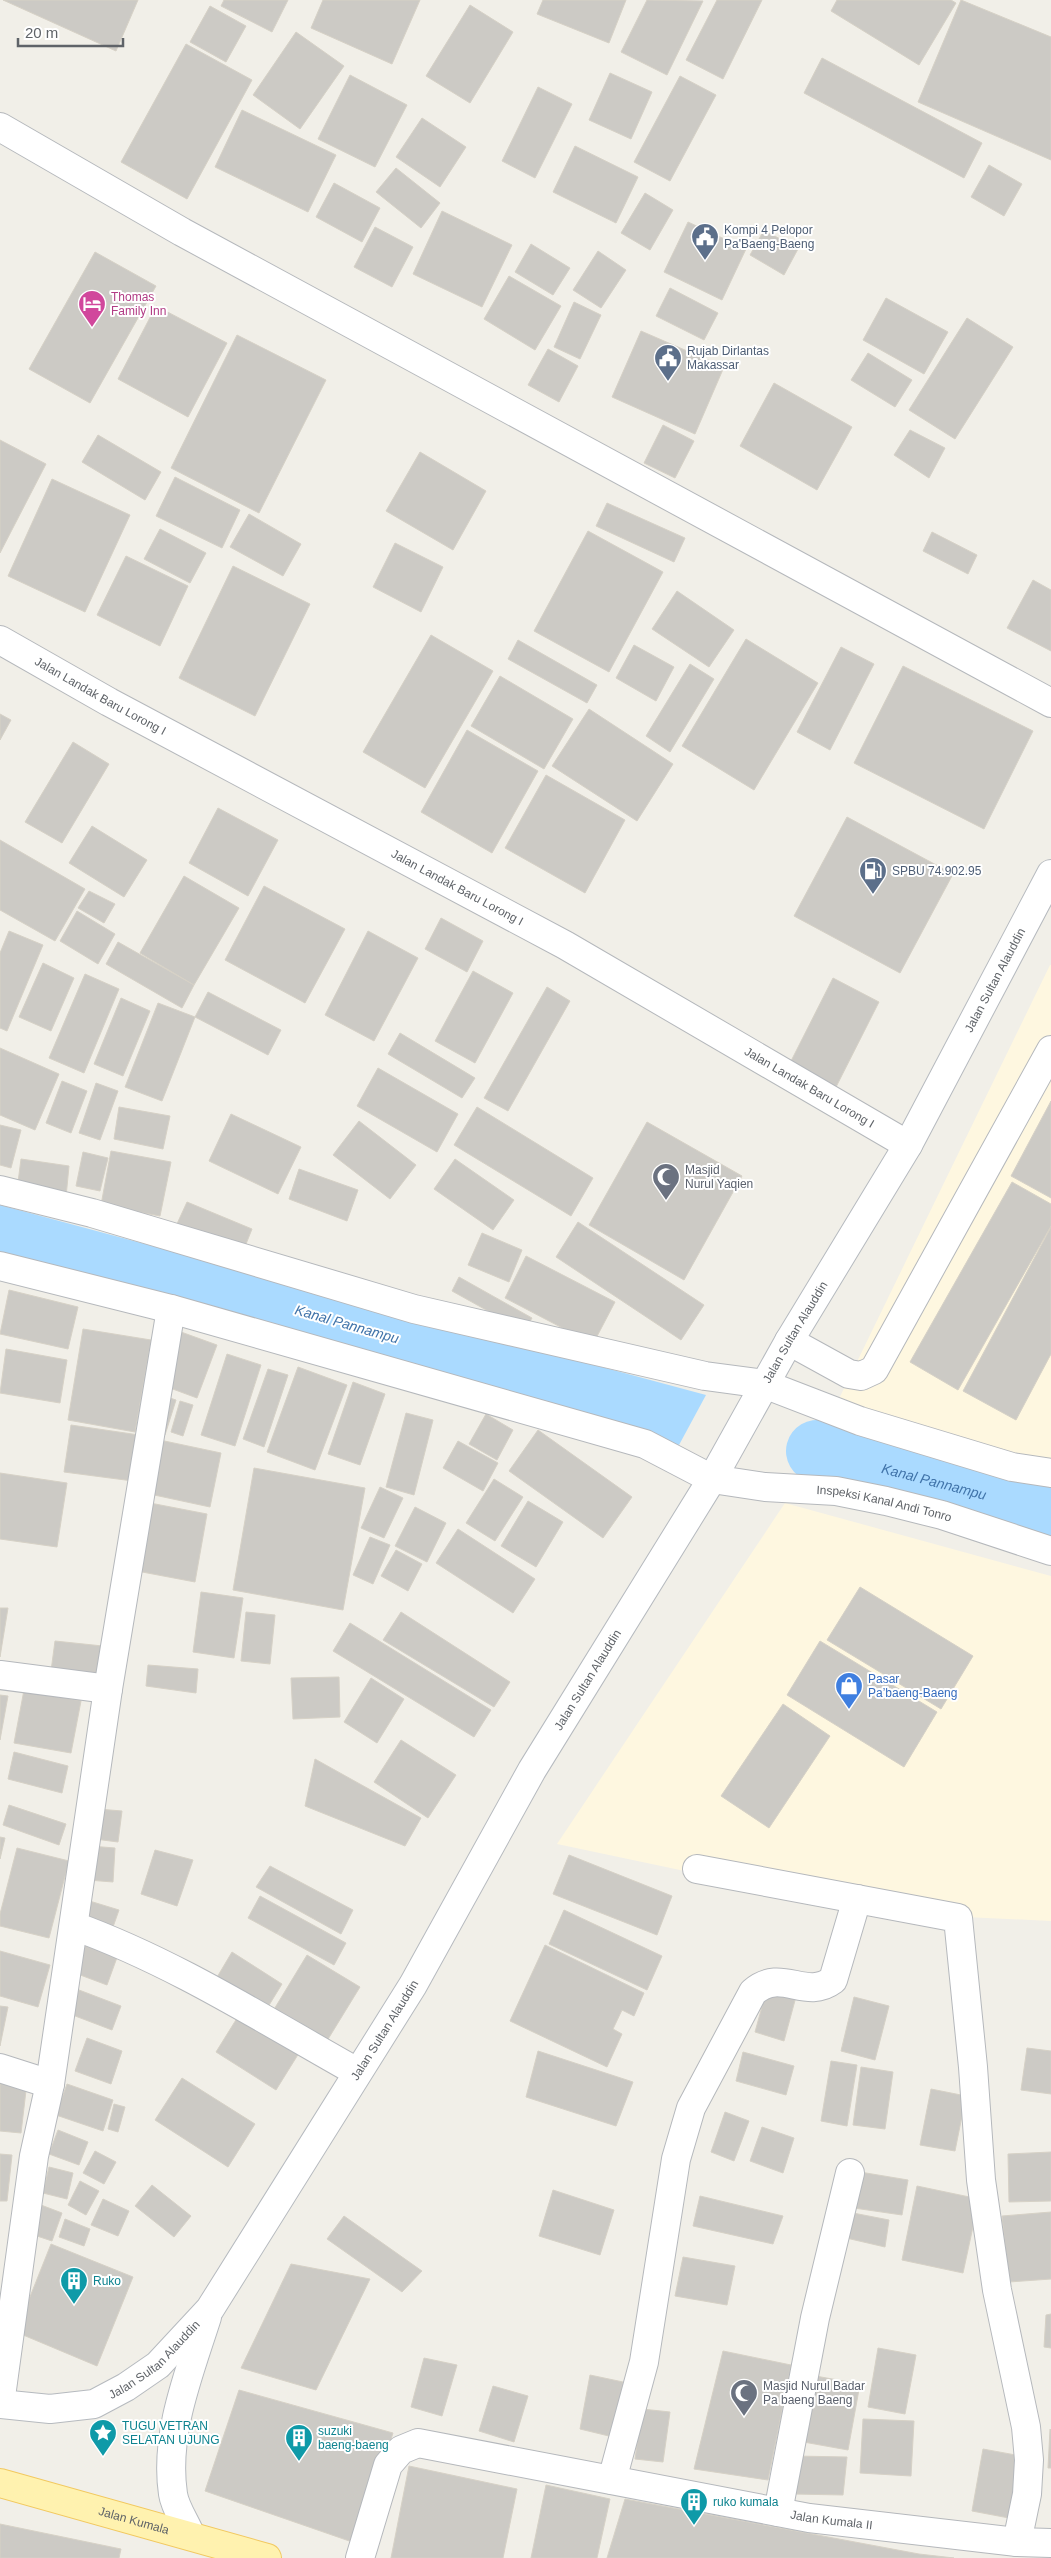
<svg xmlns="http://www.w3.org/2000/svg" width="1051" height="2558" font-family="Helvetica,sans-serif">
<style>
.commercial{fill:#fef7e0}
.water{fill:#aadaff}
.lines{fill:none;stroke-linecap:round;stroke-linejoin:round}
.river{stroke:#aadaff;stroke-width:62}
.building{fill:#cccac5;stroke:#d6d1c6}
.minor-casing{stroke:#b5b8bc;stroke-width:30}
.secondary-casing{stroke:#b6babf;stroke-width:30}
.primary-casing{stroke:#f2c960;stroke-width:30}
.minor{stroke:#fff;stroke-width:28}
.secondary{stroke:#fff;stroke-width:28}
.primary{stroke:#fff2af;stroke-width:28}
.labels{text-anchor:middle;stroke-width:4;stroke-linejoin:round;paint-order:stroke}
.service-label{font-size:12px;fill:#4e5e75;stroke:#fff;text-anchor:start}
.hotel-label{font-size:12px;fill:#b23c85;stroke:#fff;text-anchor:start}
.street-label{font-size:12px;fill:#5f6368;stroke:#fff}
.worship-label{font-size:12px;fill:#5b616d;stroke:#fff;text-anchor:start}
.shop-label{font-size:12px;fill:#366cbe;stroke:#fff;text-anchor:start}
.culture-label{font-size:12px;fill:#0d838f;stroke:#fff;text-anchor:start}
.water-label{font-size:14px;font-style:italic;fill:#4174aa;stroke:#fff}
</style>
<rect width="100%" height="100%" fill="#f1efe8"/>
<path class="commercial" d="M1050,965h1v509l-217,-65z
M785,1503l266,73v345l-150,-7 -50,-8 -294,-62z"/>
<path class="water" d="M0,1205l706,190 -27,50 -431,-123 -248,-67z
M830,1437l144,39 77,16v48l-180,-56 -59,-13z"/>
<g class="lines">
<path class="river" id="s1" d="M817,1451l234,61"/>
</g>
<path class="building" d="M3,0h135l-22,51z
M224,0h64l-16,32 -51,-26z
M323,0h97l-28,64 -81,-36z
M543,0h83l-17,43 -72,-29z
M647,0l56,1 -36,74 -46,-23z
M717,0h45l-39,79 -37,-19z
M837,0h114l5,3 -37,62 -88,-54z
M961,0l90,37v123l-133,-58z
M470,5l43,27 -43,71 -44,-27z
M210,6l36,20 -20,36 -36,-20z
M296,32l48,34 -44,63 -47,-34z
M186,44l66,36 -65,119 -66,-37z
M822,58l160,85 -18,35 -160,-85z
M610,73l42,19 -21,47 -42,-19z
M350,75l57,30 -32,62 -57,-28z
M680,76l36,19 -46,86 -36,-19z
M538,87l34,17 -37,74 -33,-17z
M242,110l94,45 -28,57 -93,-45z
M422,118l44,29 -26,40 -44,-30z
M575,146l63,31 -22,46 -63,-31z
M989,165l33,19 -18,32 -33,-19z
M396,168l44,35 -19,25 -45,-36z
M334,183l46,25 -18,34 -46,-25z
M645,193l28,17 -23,40 -29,-17z
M442,211l70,34 -30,62 -69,-33z
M688,222l58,27 -24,51 -58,-28z
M375,227l38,20 -21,40 -38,-20z
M764,230l34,19 -14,26 -34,-20z
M531,244l39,24 -17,27 -38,-23z
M598,251l28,19 -25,38 -28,-18z
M95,252l61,34 -66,117 -61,-34z
M509,276l52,30 -26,44 -51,-31z
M670,288l48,25 -14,27 -48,-24z
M886,298l62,34 -24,42 -61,-34z
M574,302l27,13 -21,44 -26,-12z
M156,306l71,37 -39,74 -70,-38z
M967,318l46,29 -58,92 -46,-29z
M641,331l83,36 -29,67 -83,-37z
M237,335l89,45 -67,133 -88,-45z
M548,349l30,17 -19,36 -31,-17z
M868,353l44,27 -17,27 -44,-27z
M774,383l78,44 -35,63 -77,-44z
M663,425l31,16 -19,37 -31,-15z
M910,430l35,18 -16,30 -35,-23z
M98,435l63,37 -16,28 -63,-38z
M0,440l46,24 -46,89z
M420,452l66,39 -33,59 -67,-39z
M175,477l65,33 -18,38 -66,-32z
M52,479l78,36 -45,97 -77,-36z
M607,503l78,35 -11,24 -78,-36z
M249,514l52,30 -18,32 -53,-29z
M160,529l46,24 -16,30 -46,-24z
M588,531l75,41 -54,100 -75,-41z
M932,532l45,23 -9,19 -45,-23z
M395,543l48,24 -22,45 -48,-25z
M126,556l62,30 -28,60 -63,-31z
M233,566l77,38 -55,112 -76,-38z
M1033,580l18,10v61l-44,-23z
M677,591l57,39 -25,37 -57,-38z
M431,635l62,36 -68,117 -62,-36z
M746,639l72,44 -64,107 -72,-44z
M518,640l79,45 -10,18 -79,-44z
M634,645l40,22 -18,34 -40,-23z
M841,647l33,17 -44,86 -33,-18z
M690,664l24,15 -44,73 -24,-16z
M903,666l130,65 -49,98 -130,-66z
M500,676l73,43 -29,50 -73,-43z
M589,709l84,55 -36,57 -85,-55z
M0,714l11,6 -11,20z
M467,730l71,41 -46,82 -71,-41z
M73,742l36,22 -47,79 -37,-21z
M546,775l79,45 -40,73 -80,-45z
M218,808l60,32 -30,56 -59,-33z
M847,817l106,57 -53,99 -106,-57z
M92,826l55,34 -23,37 -55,-34z
M0,840l85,49 -30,52 -55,-31z
M184,876l55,32 -45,77 -54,-32z
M264,886l81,43 -40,74 -80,-43z
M89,891l26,13 -11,19 -26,-15z
M77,911l38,23 -17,30 -38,-23z
M441,918l42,23 -16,31 -42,-23z
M9,931l34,14 -36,86 -7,-3v-75z
M368,931l50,27 -44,83 -49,-26z
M118,942l76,43 -12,23 -76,-44z
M43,963l31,15 -23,53 -32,-14z
M473,971l40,22 -38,70 -40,-22z
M85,974l34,15 -35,84 -35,-15z
M833,978l46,24 -45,89 -46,-24z
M547,987l23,14 -62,110 -24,-13z
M208,992l73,38 -13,25 -73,-38z
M121,998l29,13 -27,65 -29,-12z
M158,1003l37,14 -33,84 -37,-14z
M400,1033l75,45 -13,20 -74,-44z
M0,1048l59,26 -24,56 -35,-15z
M378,1068l80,46 -21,38 -80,-46z
M62,1081l25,10 -16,42 -25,-10z
M96,1083l22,8 -18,49 -21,-7z
M1051,1101v97l-40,-22z
M119,1107l51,9 -7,33 -49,-10z
M477,1107l116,71 -22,38 -117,-71z
M231,1114l70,33 -23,47 -69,-33z
M359,1121l57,44 -26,34 -57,-44z
M647,1122l95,54 -58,104 -95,-55z
M0,1125l21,5 -10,38 -11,-3z
M111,1151l60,11 -11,54 -59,-11z
M83,1152l25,6 -8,33 -24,-5z
M21,1159l48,7 -3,31 -49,-7z
M455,1159l59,41 -21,30 -59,-41z
M299,1169l59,21 -11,31 -58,-22z
M1012,1182l39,22v22l-93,164 -48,-28z
M187,1202l65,27 -10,25 -66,-28z
M578,1222l126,83 -23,35 -125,-83z
M1051,1227v127l-35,66 -53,-29z
M482,1233l40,17 -13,32 -41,-17z
M526,1256l89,46 -22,42 -88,-46z
M459,1277l73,41 -8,13 -72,-40z
M9,1290l69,17 -10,42 -68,-15z
M83,1329l68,11 -16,92 -67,-12z
M181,1332l36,13 -20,53 -35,-13z
M6,1349l61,11 -7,43 -60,-10z
M227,1354l34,11 -26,81 -34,-11z
M298,1367l49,18 -32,85 -48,-18z
M268,1369l20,6 -24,72 -21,-8z
M353,1382l32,12 -25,71 -32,-11z
M164,1396l12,4 -11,35 -13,-3z
M180,1401l13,4 -10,31 -12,-4z
M406,1413l27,7 -19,75 -28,-8z
M486,1414l27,16 -16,30 -28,-16z
M71,1425l68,10 -6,46 -69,-9z
M538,1430l94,67 -29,41 -94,-67z
M155,1439l66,14 -11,54 -65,-14z
M458,1441l40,22 -15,28 -40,-23z
M254,1468l111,20 -22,122 -110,-20z
M0,1473l67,10 -10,64 -57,-8z
M494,1479l29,18 -28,44 -29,-18z
M380,1487l23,11 -19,40 -23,-10z
M528,1501l35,21 -27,45 -35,-21z
M150,1503l57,11 -12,68 -58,-11z
M415,1507l31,16 -19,39 -32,-16z
M458,1529l77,50 -22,34 -77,-50z
M370,1537l20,8 -17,39 -20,-9z
M396,1550l26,14 -14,27 -27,-15z
M860,1587l113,69 -32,53 -114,-69z
M201,1592l42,6 -9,60 -41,-6z
M0,1608h8l-8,49z
M246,1612l29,3 -5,49 -29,-3z
M401,1612l109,70 -16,25 -111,-67z
M350,1623l141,87 -17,27 -141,-86z
M55,1641l57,6 -9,31 -52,-7z
M820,1641l117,71 -33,55 -117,-72z
M148,1665l50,4 -2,24 -50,-7z
M339,1677l1,40 -47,2 -2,-41z
M371,1678l33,21 -27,44 -33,-21z
M24,1690l57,11 -10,52 -57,-10z
M0,1695l8,1 -8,44z
M783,1704l47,32 -61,92 -48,-32z
M401,1740l55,35 -28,43 -54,-36z
M14,1752l54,14 -6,27 -54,-14z
M315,1759l106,59 -16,28 -100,-40z
M9,1805l57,19 -7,21 -56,-20z
M98,1809l24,2 -4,31 -23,-3z
M0,1837l5,1 -5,21z
M90,1846l25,2 -2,34 -25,-2z
M17,1848l52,13 -20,77 -49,-12v-12z
M155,1850l38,10 -16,46 -36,-12z
M569,1855l103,41 -15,39 -104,-41z
M270,1866l83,44 -12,24 -85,-47z
M260,1896l86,47 -12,22 -86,-47z
M83,1899l36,11 -6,17 -35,-11z
M564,1910l98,46 -15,34 -98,-46z
M87,1940l32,12 -12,33 -32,-12z
M545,1945l99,48 -10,23 -12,-6 -9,19 9,5 -15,33 -97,-46z
M0,1951l50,14 -12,42 -38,-11z
M232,1952l50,32 -19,31 -50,-31z
M307,1955l53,32 -38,62 -52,-33z
M768,1985l29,8 -13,48 -29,-9z
M79,1990l42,16 -9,24 -42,-16z
M854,1997l35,9 -14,54 -34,-9z
M0,2006l8,1 -8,39z
M239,2015l60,38 -23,37 -60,-38z
M87,2038l35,13 -11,33 -36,-13z
M1027,2048l24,3v43l-30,-4z
M538,2051l95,31 -17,44 -90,-29z
M743,2052l51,14 -8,29 -50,-14z
M831,2061l26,4 -10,61 -26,-5z
M861,2067l32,5 -8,57 -32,-4z
M182,2078l73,46 -27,43 -73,-47z
M0,2079l27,3 -6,51 -21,-2z
M67,2084l46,16 -10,31 -47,-16z
M931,2089l35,7 -11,55 -35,-6z
M114,2104l11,3 -7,25 -10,-3z
M725,2112l24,9 -15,40 -23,-9z
M762,2127l32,11 -11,35 -33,-12z
M58,2130l30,12 -9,23 -30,-11z
M95,2151l21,11 -12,22 -21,-11z
M1051,2152v49l-42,1 -1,-48z
M0,2154l12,1 -5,46h-7z
M49,2167l24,6 -6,26 -24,-6z
M860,2172l48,8 -6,35 -48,-7z
M80,2181l19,10 -13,24 -18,-10z
M152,2185l39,31 -17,21 -39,-31z
M917,2186l62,13 -16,74 -61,-13z
M553,2190l61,20 -14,45 -61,-19z
M700,2196l83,20 -10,28 -80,-18z
M103,2199l26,12 -11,25 -27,-11z
M41,2205l21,8 -10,28 -21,-7z
M848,2212l41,8 -4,27 -43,-10z
M1051,2212v67l-42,3 -7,-66z
M344,2216l78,55 -20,21 -75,-53z
M65,2219l25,10 -6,17 -25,-9z
M51,2244l82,33 -36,89 -81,-34z
M683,2257l52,9 -8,39 -52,-9z
M291,2264l79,15 -54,111 -75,-22z
M1051,2314v34l-7,-1 2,-32z
M878,2348l38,7 -11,59 -37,-7z
M723,2351l68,14 -23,115 -74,-11z
M424,2358l33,7 -15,51 -31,-9z
M590,2375l33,7 -10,55 -33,-8z
M810,2375l50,9 -12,66 -50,-9z
M493,2386l35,10 -14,46 -35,-11z
M239,2390l154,43 -35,111 -153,-53z
M642,2409l28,3 -7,50 -28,-3z
M863,2419l51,2 -3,55 -51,-3z
M1050,2429l1,1v38h-3z
M983,2449l38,7 -12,62 -37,-7z
M795,2456l52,1 -4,38 -49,-1z
M409,2466l108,23 -14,69h-112z
M546,2485l64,14 -13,59h-66z
M625,2499l294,55 35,4h-347z
M0,2524l121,25 -2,9h-119z"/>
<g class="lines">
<defs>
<g id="minor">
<path d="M0,127l182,105 869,471"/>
<path id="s2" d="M0,640l109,62 456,243 343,200"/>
<path d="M0,1190l92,23 322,96 291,67 59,8 96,37 152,46 39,6"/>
<path id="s3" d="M0,1266l171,43 474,135 67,35 53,8 71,4 50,10 56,14 109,36"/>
<path d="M789,1341l60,33 12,2 13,-6 177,-320"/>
<path d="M0,1675l108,14"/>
<path d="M697,1869l261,49 15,149 8,113 16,110 29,137 3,33 -2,34 -10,48"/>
<path d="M74,1926c100,36 190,94 283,146"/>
<path d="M0,2068l50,16"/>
<path d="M0,2404l34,-248 16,-72 58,-395 63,-380"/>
<path d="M612,2480l32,-118 32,-203 15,-51 62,-116c29,-25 52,9 80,-12l24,-81"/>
<path d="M778,2512l37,-194 35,-145"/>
<path id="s4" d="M360,2558l28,-93 13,-15 17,-7 391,75 208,24 34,1"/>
</g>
<g id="secondary">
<path id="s5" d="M0,2404l50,5 44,-5 32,-17 32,-22 52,-56 203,-324 119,-215 180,-291 77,-138 119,-196 143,-271"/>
<path d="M191,2536c-5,-13 -16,-28 -18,-42 -9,-60 16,-120 34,-177"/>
</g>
<g id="primary">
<path id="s6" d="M0,2483l267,75"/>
</g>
</defs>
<use href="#minor" class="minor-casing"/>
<use href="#secondary" class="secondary-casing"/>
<use href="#primary" class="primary-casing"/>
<use href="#minor" class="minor"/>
<use href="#secondary" class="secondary"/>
<use href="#primary" class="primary"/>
</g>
<defs>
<symbol id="civic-pin" viewBox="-11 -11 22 30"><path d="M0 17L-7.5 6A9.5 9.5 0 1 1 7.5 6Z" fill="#5c6f8a" stroke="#fff"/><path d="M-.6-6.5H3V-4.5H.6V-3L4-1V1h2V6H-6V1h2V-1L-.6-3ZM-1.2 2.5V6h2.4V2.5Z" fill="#fff"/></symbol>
<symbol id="hotel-pin" viewBox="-11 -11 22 30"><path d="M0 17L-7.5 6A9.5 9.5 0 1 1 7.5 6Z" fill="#d1479c" stroke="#fff"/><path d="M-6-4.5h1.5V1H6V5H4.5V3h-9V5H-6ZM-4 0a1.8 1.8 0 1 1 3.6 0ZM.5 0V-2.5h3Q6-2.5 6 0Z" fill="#fff"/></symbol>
<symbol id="fuel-pin" viewBox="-11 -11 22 30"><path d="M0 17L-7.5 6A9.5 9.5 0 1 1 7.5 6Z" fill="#5c6f8a" stroke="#fff"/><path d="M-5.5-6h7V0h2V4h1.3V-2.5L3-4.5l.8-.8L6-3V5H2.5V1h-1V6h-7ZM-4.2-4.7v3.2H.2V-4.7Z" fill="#fff"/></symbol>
<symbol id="mosque-pin" viewBox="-11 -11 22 30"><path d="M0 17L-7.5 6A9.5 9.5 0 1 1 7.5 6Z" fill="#6b7280" stroke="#fff"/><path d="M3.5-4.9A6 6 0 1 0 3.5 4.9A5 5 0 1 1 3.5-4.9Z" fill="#fff"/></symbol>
<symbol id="shop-pin" viewBox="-11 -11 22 30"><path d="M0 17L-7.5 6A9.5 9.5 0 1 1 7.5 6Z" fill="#3f7fe0" stroke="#fff"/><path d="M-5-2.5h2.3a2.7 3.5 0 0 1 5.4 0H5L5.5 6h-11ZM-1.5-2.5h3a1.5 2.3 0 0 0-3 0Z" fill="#fff"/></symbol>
<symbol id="building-pin" viewBox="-11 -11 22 30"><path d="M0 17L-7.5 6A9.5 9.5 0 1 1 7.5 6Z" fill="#0f9aa8" stroke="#fff"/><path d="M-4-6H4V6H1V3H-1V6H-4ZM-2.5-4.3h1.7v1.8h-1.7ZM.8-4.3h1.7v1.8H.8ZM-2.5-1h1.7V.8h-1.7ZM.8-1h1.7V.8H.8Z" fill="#fff"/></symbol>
<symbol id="sight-pin" viewBox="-11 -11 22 30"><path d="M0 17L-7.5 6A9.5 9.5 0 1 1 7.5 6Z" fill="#0f9aa8" stroke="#fff"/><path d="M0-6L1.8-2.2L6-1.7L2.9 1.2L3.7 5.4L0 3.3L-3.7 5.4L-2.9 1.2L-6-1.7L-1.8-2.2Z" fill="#fff"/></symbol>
</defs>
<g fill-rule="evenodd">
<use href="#civic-pin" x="689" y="221" width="32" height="43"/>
<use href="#hotel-pin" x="76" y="288" width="32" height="43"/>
<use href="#civic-pin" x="652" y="342" width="32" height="43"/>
<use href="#fuel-pin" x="857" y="855" width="32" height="43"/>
<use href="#mosque-pin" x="650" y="1161" width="32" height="43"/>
<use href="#shop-pin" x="833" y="1670" width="32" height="43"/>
<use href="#building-pin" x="58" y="2265" width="32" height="43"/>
<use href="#mosque-pin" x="728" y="2377" width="32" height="43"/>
<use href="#sight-pin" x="87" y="2417" width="32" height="43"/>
<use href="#building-pin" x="283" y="2422" width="32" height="43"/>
<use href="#building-pin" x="678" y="2486" width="32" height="43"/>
</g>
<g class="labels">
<g class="service-label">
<text x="724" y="234">Kompi 4 Pelopor<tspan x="724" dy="14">Pa'Baeng-Baeng</tspan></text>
<text x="687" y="355">Rujab Dirlantas<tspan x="687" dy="14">Makassar</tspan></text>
<text x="892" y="875">SPBU 74.902.95</text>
</g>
<g class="hotel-label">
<text x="111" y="301">Thomas<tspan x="111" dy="14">Family Inn</tspan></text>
</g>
<g class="street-label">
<text dy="4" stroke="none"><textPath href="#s2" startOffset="115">Jalan Landak Baru Lorong I</textPath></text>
<text dy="4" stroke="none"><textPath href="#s2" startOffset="520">Jalan Landak Baru Lorong I</textPath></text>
<text dy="4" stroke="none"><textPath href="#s5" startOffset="1790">Jalan Sultan Alauddin</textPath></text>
<text dy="4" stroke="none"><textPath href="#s2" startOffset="925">Jalan Landak Baru Lorong I</textPath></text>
<text dy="4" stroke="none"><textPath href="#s5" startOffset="1385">Jalan Sultan Alauddin</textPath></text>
<text dy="4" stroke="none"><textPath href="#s3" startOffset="919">Inspeksi Kanal Andi Tonro</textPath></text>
<text dy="4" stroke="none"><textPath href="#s5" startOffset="980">Jalan Sultan Alauddin</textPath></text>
<text dy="4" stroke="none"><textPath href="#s5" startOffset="575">Jalan Sultan Alauddin</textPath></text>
<text dy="4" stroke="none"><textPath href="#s5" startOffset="170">Jalan Sultan Alauddin</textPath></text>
<text dy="4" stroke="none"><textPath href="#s4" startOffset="556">Jalan Kumala II</textPath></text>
<text dy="4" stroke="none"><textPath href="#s6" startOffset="139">Jalan Kumala</textPath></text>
</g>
<g class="worship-label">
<text x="685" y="1174">Masjid<tspan x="685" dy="14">Nurul Yaqien</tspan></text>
<text x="763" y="2390">Masjid Nurul Badar<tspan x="763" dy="14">Pa baeng Baeng</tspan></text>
</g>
<g class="shop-label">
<text x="868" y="1683">Pasar<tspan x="868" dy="14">Paʼbaeng-Baeng</tspan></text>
</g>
<g class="culture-label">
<text x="93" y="2285">Ruko</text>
<text x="122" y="2430">TUGU VETRAN<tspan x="122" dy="14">SELATAN UJUNG</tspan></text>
<text x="318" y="2435">suzuki<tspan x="318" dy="14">baeng-baeng</tspan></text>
<text x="713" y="2506">ruko kumala</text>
</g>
<g class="water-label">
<text transform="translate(347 1324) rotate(16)" y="5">Kanal Pannampu</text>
<text dy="5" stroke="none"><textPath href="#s1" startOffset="121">Kanal Pannampu</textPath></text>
</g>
</g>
<path d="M18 38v8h105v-8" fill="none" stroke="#5f6368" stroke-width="2.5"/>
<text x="25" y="38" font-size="15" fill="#5f6368" stroke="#ffffff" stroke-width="4" paint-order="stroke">20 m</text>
</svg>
